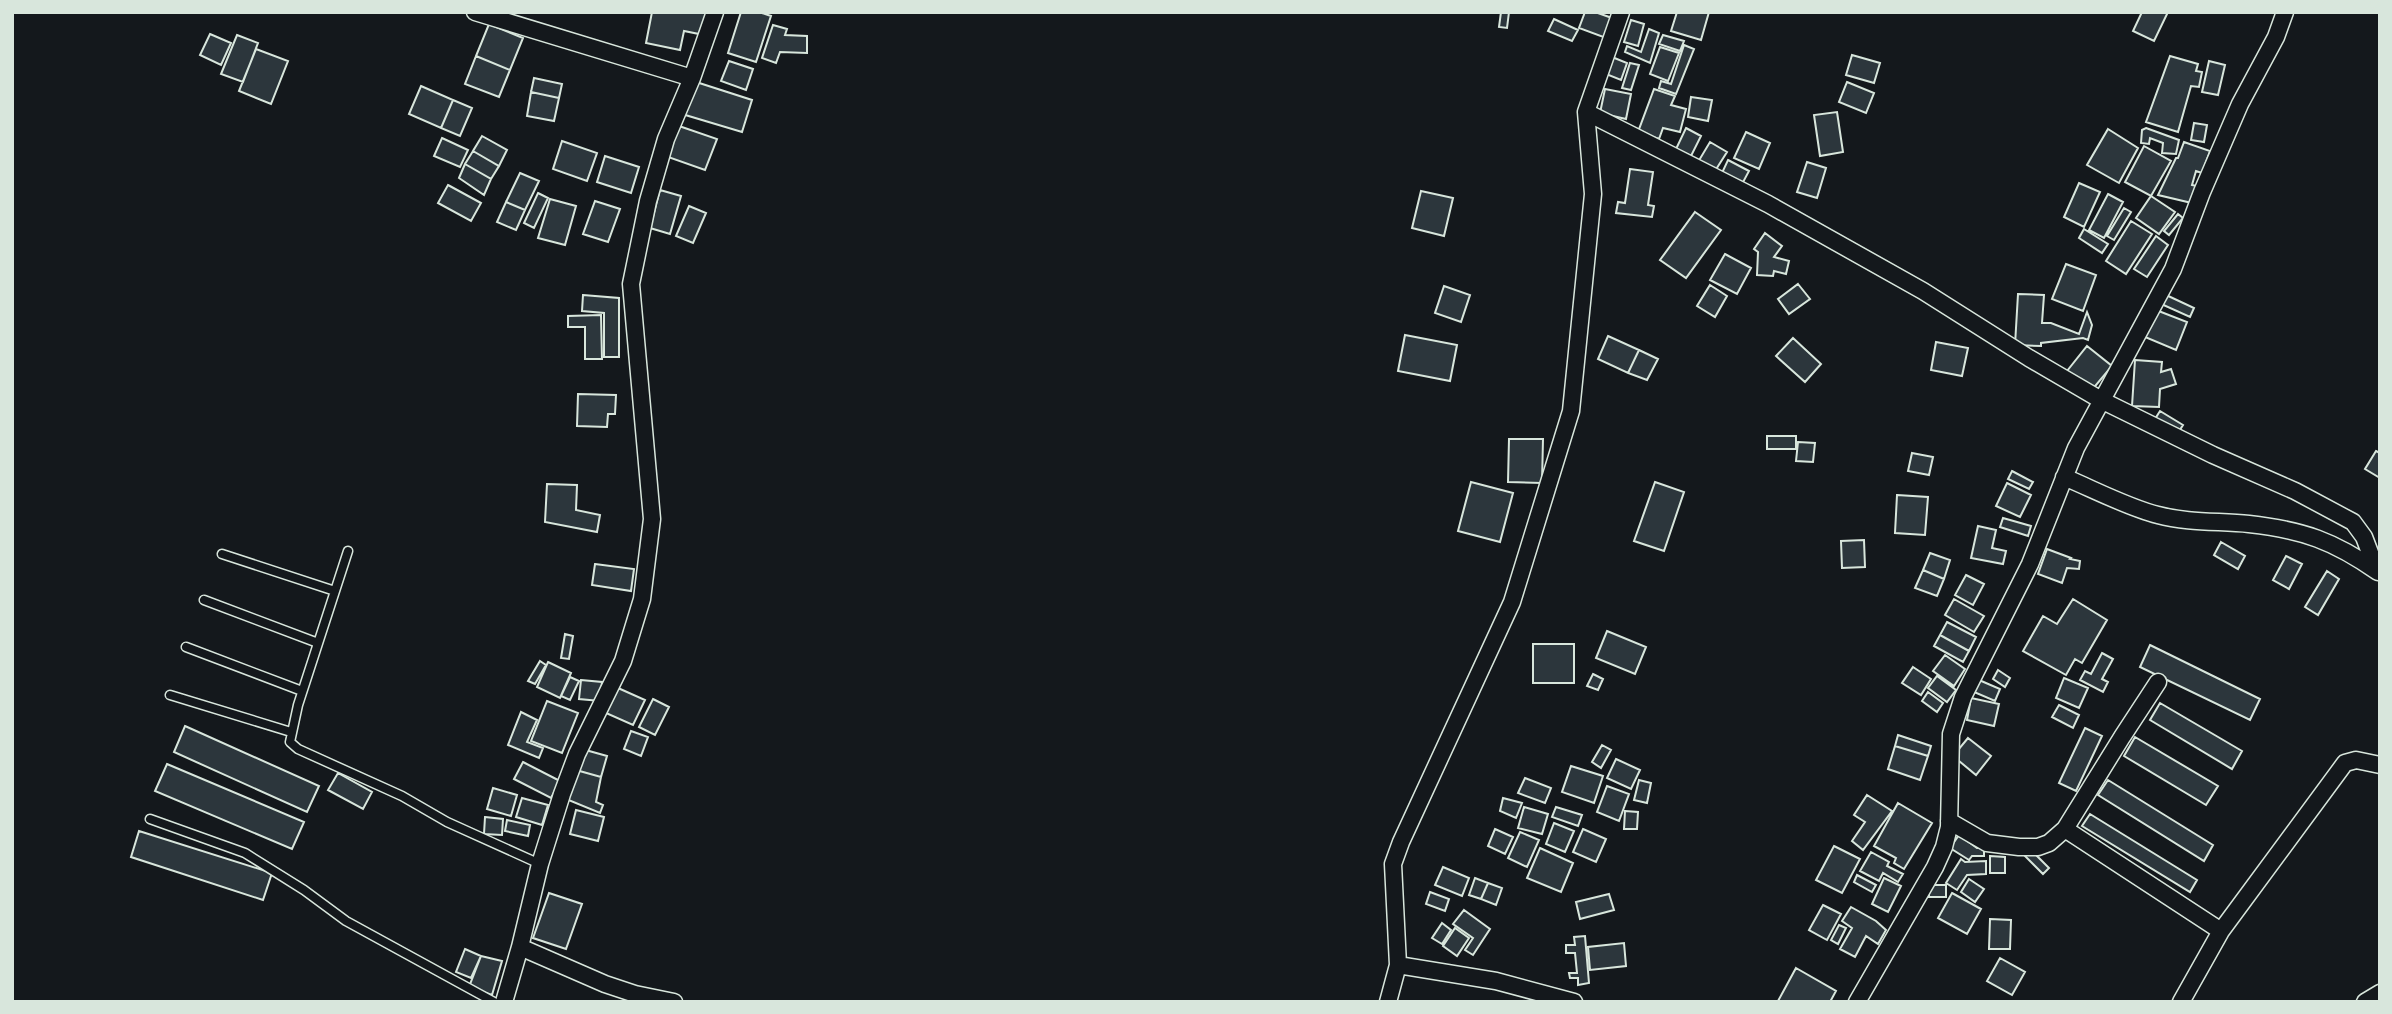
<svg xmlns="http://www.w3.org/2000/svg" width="2392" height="1014" font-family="'Crimson Pro',serif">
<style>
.building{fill:#2c363c;stroke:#d8e6dc;stroke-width:2}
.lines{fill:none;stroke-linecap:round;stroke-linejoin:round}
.lane-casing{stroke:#d8e6dc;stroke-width:11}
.street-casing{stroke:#d8e6dc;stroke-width:19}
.lane{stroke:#14181c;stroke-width:8}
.street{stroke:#14181c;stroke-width:16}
</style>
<rect width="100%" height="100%" fill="#14181c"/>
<path class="building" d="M652,12h56l-4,23 -20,-4 -4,19 -34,-7z
M741,12h18l12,4 -15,46 -28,-9z
M1501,12h8l-2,16 -8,-1z
M1585,12h10l17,6 -6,20 -27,-10z
M1677,12h32l-8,28 -30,-9z
M2142,12h26l-14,29 -21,-10z
M1554,19l24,11 -6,11 -24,-10z
M1631,20l13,4 -6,22 -14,-4z
M489,24l34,14 -13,32 -34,-14z
M773,25l14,4 -2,6 22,1v17l-27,-1 -4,11 -14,-5z
M1649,29l10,4 -9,30 -25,-11 2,-6 14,6z
M210,34l21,9 -10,22 -21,-10z
M237,35l21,8 -15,39 -22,-8z
M1663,35l21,6 -4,10 -21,-7z
M1684,45l10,4 -18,45 -17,-6 2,-7 10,3z
M1660,47l19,6 -11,28 -18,-7z
M256,49l32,12 -17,43 -32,-13z
M1852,55l28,8 -6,20 -28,-8z
M476,56l34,14 -11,27 -34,-13z
M2170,56l28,8 -2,7 6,1 -3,15 -8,-1 -13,46 -32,-10z
M1612,57l15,6 -6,17 -15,-6z
M729,61l24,8 -7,21 -25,-9z
M2209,61l16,4 -7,30 -16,-3z
M1630,63l9,2 -8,25 -9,-2z
M534,78l28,6 -3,14 -28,-6z
M693,81l59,19 -10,32 -60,-18z
M1847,82l27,11 -8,20 -27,-11z
M421,86l32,14 -12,28 -32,-14z
M1605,89l26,5 -5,25 -26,-6z
M1654,89l21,7 -4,9 15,4 -6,23 -17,-4 -4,11 -21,-7z
M531,92l28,6 -5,23 -27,-5z
M1691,97l21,3 -4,21 -20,-4z
M453,100l19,8 -12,28 -19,-8z
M1837,112l6,40 -23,4 -6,-41z
M2194,123l13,2 -3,17 -13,-2z
M679,126l38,13 -12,31 -37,-13z
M1686,128l15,8 -10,20 -15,-7z
M2146,128l33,12 -3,14 -14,-1 1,-10 -13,-5 -1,6 -8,-1 1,-13z
M2108,129l30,19 -19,35 -32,-18z
M1746,132l24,11 -11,26 -25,-11z
M482,136l25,14 -8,16 -26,-15z
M442,138l26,12 -8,17 -26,-11z
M562,141l35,12 -10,28 -34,-12z
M1710,142l17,10 -12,19 -17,-9z
M2184,142l26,9 -8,22 -6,-2 -4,14 9,2 -5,17 -38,-9 18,-37h2z
M2144,146l27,15 -20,35 -26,-14z
M473,151l26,15 -8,13 -26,-15z
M605,156l34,11 -8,26 -34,-11z
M1728,160l21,11 -8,15 -20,-11z
M1807,162l19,6 -9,30 -20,-6z
M465,164l26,15 -7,16 -25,-17z
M1630,169l23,3 -5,33 6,1 -2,11 -36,-4 2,-11 7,1z
M520,173l19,8 -14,29 -19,-8z
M2079,183l21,9 -16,35 -20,-10z
M448,185l33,18 -10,18 -33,-18z
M660,190l21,6 -11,38 -20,-6z
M1421,191l32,7 -9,38 -32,-8z
M538,193l10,5 -14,30 -10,-5z
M2108,194l15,8 -19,36 -15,-8z
M2151,196l24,16 -16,22 -23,-16z
M550,199l26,7 -11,39 -27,-7z
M595,201l25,8 -12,33 -25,-8z
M506,202l19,8 -9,20 -19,-8z
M689,206l17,7 -13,30 -17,-7z
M2124,208l7,4 -17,28 -7,-4z
M1695,212l26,18 -35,48 -26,-18z
M2178,214l5,4 -14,17 -5,-4z
M2131,221l21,13 -26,40 -20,-13z
M2084,229l24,15 -6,9 -23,-15z
M1765,233l17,13 -8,11 15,4 -3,13 -12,-3 -1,5 -16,-1 1,-23 -4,-3z
M2156,236l12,9 -21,32 -13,-8z
M1725,254l26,14 -14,26 -27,-14z
M2066,264l30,11 -13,36 -31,-12z
M1798,284l12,15 -21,15 -11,-15z
M1710,285l17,11 -12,21 -18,-11z
M1444,286l26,9 -9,27 -26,-9z
M2018,294l26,1 -2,28h9l28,11 8,-22 5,13 -4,15 -5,-2 -42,5v3l-26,-1z
M2164,294l30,14 -4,9 -31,-14z
M583,295l36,3v59h-15v-44l-22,-2z
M2156,310l31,12 -11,28 -31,-13z
M601,315l1,44h-17v-32h-17v-11z
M1405,335l52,10 -7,36 -52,-10z
M1608,336l31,14 -11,23 -30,-14z
M1793,338l28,26 -16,18 -29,-26z
M1936,342l32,6 -6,28 -31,-6z
M2087,346l25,20 -21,25 -24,-20z
M1639,350l19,9 -11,21 -19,-7z
M2135,360l27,2 -1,10 10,-3 5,15 -16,5 -1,18 -27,-1z
M578,394l38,1 -1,19h-7l-1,13 -30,-1z
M2160,411l23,14 -5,8 -23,-14z
M1767,436h29v13h-29z
M1509,439h34l-1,44 -34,-1z
M1798,442l17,1 -2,19 -17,-1z
M2376,451l4,2v25l-15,-9z
M1912,453l21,4 -4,18 -21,-4z
M2012,471l21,11 -4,7 -21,-10z
M1471,482l42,11 -13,49 -42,-11z
M1655,482l29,10 -20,59 -30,-10z
M2007,483l24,12 -11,22 -24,-11z
M547,484l30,1 -1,25 24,5 -3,17 -52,-10z
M1897,495l31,2 -3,38 -30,-2z
M2003,518l28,8 -3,10 -28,-9z
M1978,526l18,4 -4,18 14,3 -3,13 -32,-6z
M1864,540l1,27 -23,1 -1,-27z
M2221,542l24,14 -7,13 -24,-14z
M2047,549l24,9 -1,1 10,2 -1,8 -12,-1 -5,15 -24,-9z
M1930,553l20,7 -6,19 -21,-9z
M2286,556l16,8 -13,25 -16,-9z
M595,564l39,5 -3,22 -39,-6z
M1923,570l21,9 -7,17 -22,-8z
M2327,571l12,8 -21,36 -13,-8z
M1966,575l18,9 -11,21 -18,-10z
M1954,599l30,17 -10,16 -29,-17z
M2073,599l34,21 -25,43 -7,-4 -9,16 -43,-24 20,-35 14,8z
M1947,622l29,15 -7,14 -29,-16z
M1607,631l39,16 -11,27 -39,-16z
M565,634l8,2 -4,23 -8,-1z
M1940,635l29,16 -6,11 -29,-16z
M1533,644h41v39h-41z
M2150,645l110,54 -10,21 -110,-53z
M2102,653l11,6 -11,20 6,3 -5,10 -23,-12 5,-9 6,3z
M1945,655l20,14 -11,17 -21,-15z
M540,661l6,4 -11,19 -7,-3z
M548,662l23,11 -11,25 -23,-11z
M1913,667l18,12 -10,16 -19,-12z
M1998,670l12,8 -5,9 -12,-8z
M1593,674l10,5 -5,11 -11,-4z
M1937,676l19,14 -9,12 -19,-14z
M570,677l9,4 -9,19 -9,-4z
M2064,678l24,10 -9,20 -23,-10z
M581,680l21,2 -2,19 -21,-2z
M1979,680l21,9 -5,12 -21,-9z
M618,688l27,12 -12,25 -27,-12z
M1928,692l15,11 -6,9 -15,-11z
M1971,698l28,6 -5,22 -27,-6z
M653,699l16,8 -14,28 -16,-8z
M547,701l31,12 -16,40 -31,-12z
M2160,703l82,48 -10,18 -82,-49z
M2059,705l20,10 -6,13 -21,-11z
M521,712l16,8 -10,22 16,6 -4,10 -31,-13z
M185,726l134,60 -12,26 -133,-60z
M2085,728l17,8 -26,55 -17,-8z
M631,731l17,6 -7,19 -17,-7z
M1898,735l33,11 -3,10 -33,-10z
M2135,737l83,49 -12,19 -82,-49z
M1968,738l23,18 -15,19 -23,-19z
M1602,745l9,5 -10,18 -9,-6z
M1895,746l33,10 -8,24 -32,-11z
M582,749l25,7 -6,21 -25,-7z
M1616,759l24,11 -9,19 -24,-11z
M523,762l37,19 -9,17 -37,-19z
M167,764l137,58 -12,27 -137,-58z
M1571,766l32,10 -9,27 -32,-11z
M576,770l25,7 -5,25 7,3 -3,8 -34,-14z
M338,773l34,19 -9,17 -35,-19z
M1525,778l26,10 -6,15 -27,-10z
M1639,780l12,3 -4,20 -13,-3z
M2108,780l105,65 -9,16 -106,-66z
M1607,786l22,8 -10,27 -22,-9z
M493,788l24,7 -6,21 -24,-7z
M1867,795l25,16 -29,39 -11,-9 13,-19 -11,-7z
M522,798l26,7 -6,20 -26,-8z
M1503,798l19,5 -6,15 -16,-7z
M1898,803l34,20 -28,46 -10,-6 2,-5 -22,-12z
M1524,807l24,7 -6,20 -24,-6z
M1556,807l26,8 -4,11 -26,-9z
M576,810l28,7 -6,24 -28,-7z
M1625,811l13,1 -1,17h-13z
M2090,814l107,66 -7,12 -108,-66z
M485,817l18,2 -1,16 -18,-1z
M507,820l23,5 -2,11 -23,-5z
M1554,823l20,8 -9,21 -19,-8z
M1495,829l18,8 -8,17 -17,-8z
M1583,829l23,10 -10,23 -23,-10z
M139,831l133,42 -9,27 -132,-43z
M1520,832l19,8 -12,27 -19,-9z
M1959,835l18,13h7v8h-12l-3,4 -19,-12z
M1834,846l26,13 -18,34 -26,-13z
M1540,848l33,15 -12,29 -34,-14z
M2031,850l18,18 -6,6 -18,-18z
M1871,852l18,10 -2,4 16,8 -5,8 -15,-9 -4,8 -19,-10z
M1990,856l15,1v16h-15z
M1961,859l4,3 21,-1v13l-19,1 -10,15 -11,-7z
M1443,867l26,11 -7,18 -27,-11z
M1857,875l19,10 -4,7 -18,-10z
M1475,878l13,5 -7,16 -12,-4z
M1884,878l17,8 -13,26 -16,-8z
M1969,879l15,10 -9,13 -14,-10z
M1488,883l14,5 -6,17 -15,-6z
M1929,885h17v12h-17z
M1430,892l19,7 -4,12 -19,-7z
M549,893l33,11 -16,45 -33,-11z
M1952,893l29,16 -14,25 -29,-16z
M1609,894l5,16 -34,9 -4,-17z
M1823,905l18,9 -14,26 -18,-10z
M1851,907l25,14 10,9 -8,14 -12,-8 -11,21 -15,-8 12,-21 -10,-7z
M1464,910l26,19 -17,26 -8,-5 8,-12 -20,-14z
M1990,919l21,1 -1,29h-21z
M1442,923l9,7 -9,14 -10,-6z
M1839,925l7,3 -8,16 -7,-4z
M1455,928l14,10 -12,18 -14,-10z
M1585,936l4,47 -11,2v-7h-8l-1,-5h8l-2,-20h-9v-8h9l-1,-8z
M1624,943l2,23 -36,4 -2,-23z
M465,949l16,7 -10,22 -15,-6z
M481,956l21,5 -10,34 -23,-8z
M2000,958l25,14 -13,23 -25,-14z
M1796,968l40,23 -6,11 -52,-1z"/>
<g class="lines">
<defs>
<path id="lane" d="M348,551l-50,154 -8,37 8,7 104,47 45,26 93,42
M222,554l113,37
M204,600l114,43
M186,647l116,44
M170,695l121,37
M150,819l95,34 59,37 42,31 148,81"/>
<path id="street" d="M475,12l217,66
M1586,112l182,92 155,87 106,67 72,42 112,55 82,36 58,31 11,15 13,34
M2064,477c29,12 65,31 94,38 30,8 61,6 91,9 54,6 85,17 129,48
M2158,682l-36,55 -57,92 156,102
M1949,821l38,22 32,4h19l11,-4 16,-14
M520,947l85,37 30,10 39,8
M1398,965l98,16 78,21
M504,1002l16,-55 20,-83 22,-70 15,-40 46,-93 19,-62 10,-80 -21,-235 17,-83 18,-62 26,-61 23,-66
M1388,1002l10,-37 -5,-101 8,-22 111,-240 59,-191 22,-217 -7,-82 35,-100
M1857,1002l78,-135 9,-20 5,-20 2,-93 12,-37 67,-133 46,-116 97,-179 29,-77 38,-88 36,-67 9,-25
M2181,1002l40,-71 124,-168 11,-3 24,5
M2365,1002l15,-9"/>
</defs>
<use href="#lane" class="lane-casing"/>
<use href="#street" class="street-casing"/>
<use href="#lane" class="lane"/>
<use href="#street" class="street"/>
</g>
<rect width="2392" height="1014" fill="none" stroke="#d8e6dc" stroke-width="28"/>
</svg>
